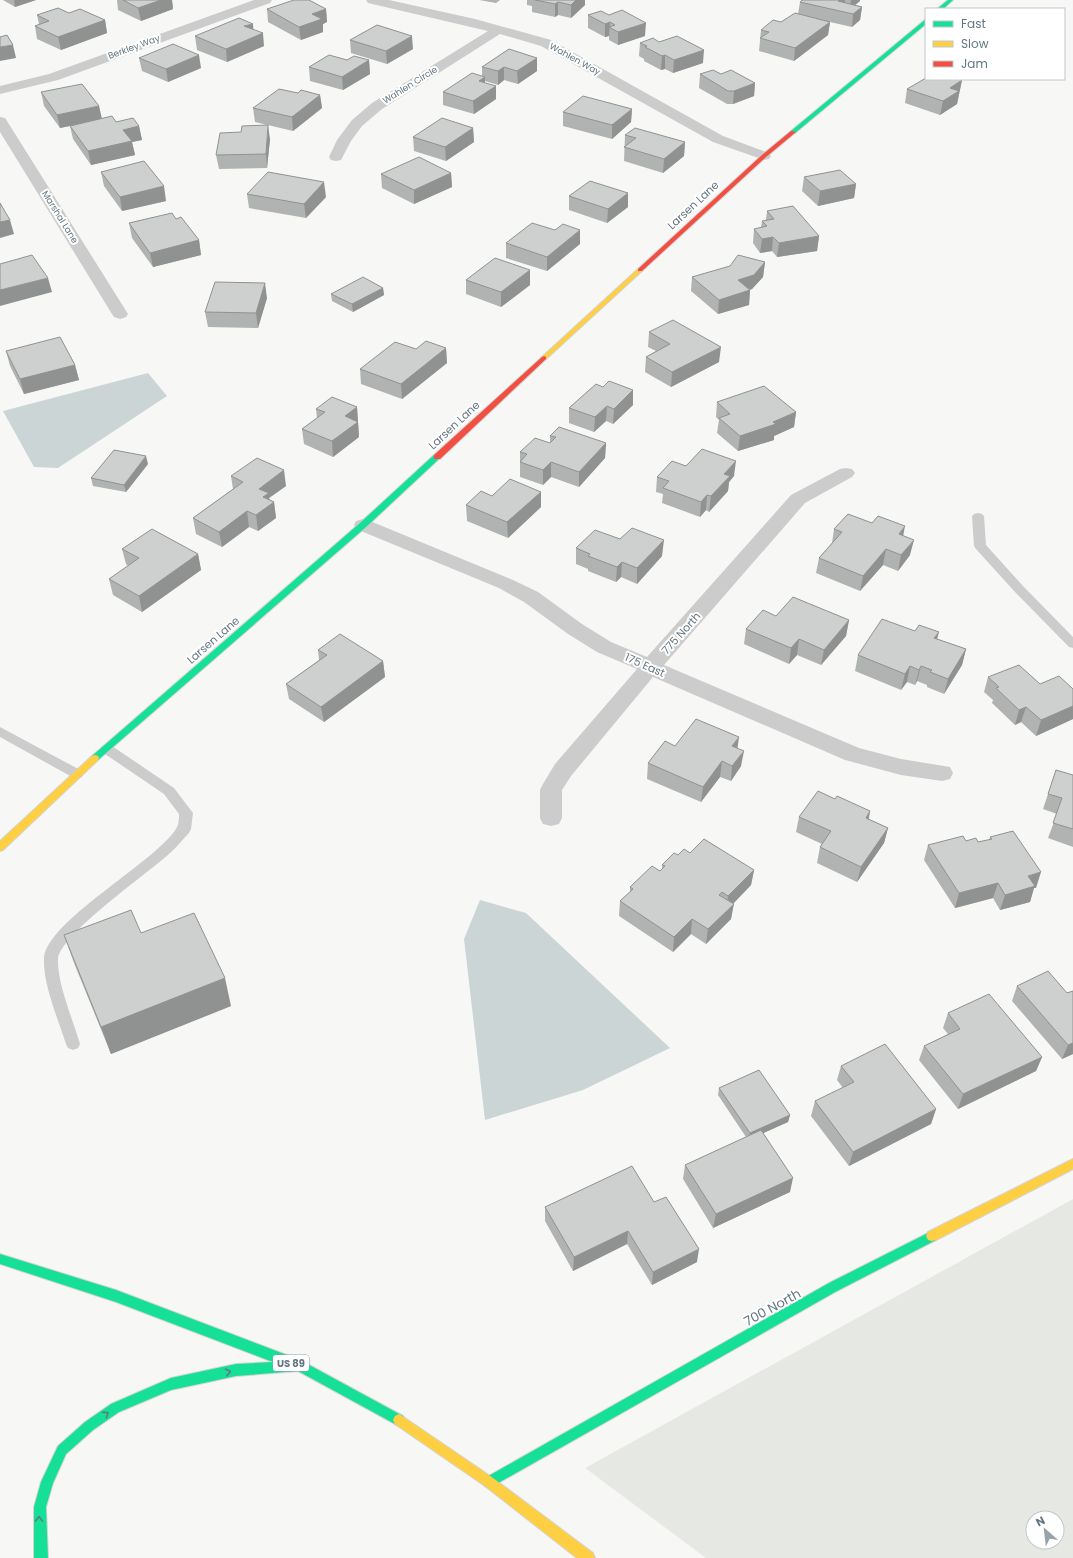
<svg xmlns="http://www.w3.org/2000/svg" width="1073" height="1558" font-family="Poppins,sans-serif">
<style>
.green{fill:#e6e9e3;fill-rule:evenodd}
.water{fill:#cbd5d6}
.lines{fill:none;stroke-linecap:round;stroke-linejoin:round}
.fast-casing{stroke:#d3d4d4;stroke-width:2}
.slow-casing{stroke:#d3d4d4;stroke-width:2}
.jam-casing{stroke:#d3d4d4;stroke-width:2}
.lane{fill:#cccccd;fill-rule:evenodd}
.street{fill:#cccccd;fill-rule:evenodd}
.fast{fill:#16e098;fill-rule:evenodd}
.slow{fill:#ffcf43;fill-rule:evenodd}
.jam{fill:#f24e42;fill-rule:evenodd}
.wall{fill:#b1b3b3}
.shaded-wall{fill:#909292}
.building{fill:#ced0d0;stroke:#909292}
.oneway{stroke:#5f7b81}
.labels{text-anchor:middle;stroke-width:4;stroke-linejoin:round;paint-order:stroke}
.far-street-label{font-size:9px;fill:#637680;stroke:#fff}
.shield{fill:#fff;stroke:#929fa6;stroke-width:1}
.shield-label{font-size:10px;font-weight:bold;fill:#637680}
.street-label{font-size:11px;fill:#637680;stroke:#fff}
.near-street-label{font-size:13px;fill:#637680;stroke:#fff}
</style>
<rect width="100%" height="100%" fill="#f7f7f6"/>
<path class="green" d="M1073,1199v359h-367l-121,-90zM1033,1518h24v24h-24z"/>
<path class="water" d="M148,373l19,23 -109,72 -24,-1 -31,-56z
M480,900l46,13 144,135 -87,42 -98,30 -21,-181z"/>
<g class="lines">
<defs>
<path id="fast" d="M948,0h5l-10,9h-6z
M926,19v5l-131,109h-4v-2z
M434,455h3l4,2 -75,70 -268,233h-6l-1,-2 1,-2 268,-233z
M932,1231l4,1 2,4 -2,4 -99,51 -344,195 -4,2 -4,-2 -2,-4 2,-4 344,-195z
M0,1254l116,36 184,70 103,56 2,4 -2,4 -4,2 -4,-2 -97,-53 -62,5 -65,14 -52,22 -26,18 -27,24 -13,29 -7,24 2,51h-14v-51l7,-25 17,-36 27,-24 26,-18 60,-26 65,-14 37,-2 -157,-60 -116,-38z"/>
<path id="slow" d="M638,269l5,1 -97,89h-4v-2z
M95,755l3,1 1,2 -1,2 -95,90 -3,1v-10l92,-85z
M1073,1159v10l-137,71 -4,1 -4,-1 -2,-4 2,-4z
M399,1414l94,64 100,75 2,5h-18l-92,-72 -90,-62 -2,-4 2,-4z"/>
<path id="jam" d="M791,131l5,1 -30,25 -124,114h-4v-2l124,-114z
M544,356l2,1v2l-106,100h-6v-4l108,-98z"/>
</defs>
<use href="#fast" class="fast-casing"/>
<use href="#slow" class="slow-casing"/>
<use href="#jam" class="jam-casing"/>
<path class="lane" d="M978,513l4,1 2,2 2,29 37,41 50,51v11l-4,-1 -54,-55 -39,-43 -2,-3 -2,-30 2,-2z
M0,727l82,44 1,3 -1,3 -5,2 -5,-2 -72,-40z
M107,744l5,2 62,42 19,25 -2,16 -2,4c-6,6 -12,14 -19,20 -20,19 -110,81 -112,106 -1,24 15,61 22,85l-2,4 -5,2 -5,-2 -2,-4c-8,-25 -23,-60 -22,-85 1,-37 110,-96 132,-130 3,-4 3,-11 3,-15l-15,-20 -62,-42 -1,-3 1,-3z"/>
<path class="street" d="M254,0h18l-2,3 -212,77 -58,14v-8l49,-12z
M366,0h23l86,19 76,21 172,96 46,17 2,3 -2,3 -5,1 -51,-18 -172,-96 -41,-12 -118,75 -20,17 -11,15 -10,19 -5,1 -5,-1 -2,-3 8,-17 15,-20 20,-17 116,-72 -120,-28z
M0,117l5,1 2,3 121,193 -2,3 -6,2 -6,-2 -2,-3 -112,-182z
M846,468l6,1 3,4 -3,4 -47,26 -141,162 195,83 42,11 49,8 3,6 -3,6 -8,2 -41,-6 -56,-15 -192,-83 -82,99 -9,14v28l-3,6 -8,2 -8,-2 -3,-6v-28l3,-6 12,-20 82,-95 -40,-17 -29,-18 -44,-32 -25,-14 -143,-59 -2,-4 2,-4 7,-2 7,2 143,59 25,12 44,32 29,18 36,15 144,-162 49,-26z"/>
<use href="#fast" class="fast"/>
<use href="#slow" class="slow"/>
<use href="#jam" class="jam"/>
</g>
<path class="wall" d="M3,0h33l-21,7z
M117,0h55l1,9 -32,12 -23,-11z
M479,0h21l-4,3z
M527,0h58v5l-14,13 -13,-3 -3,2 -23,-5v-6l-5,-1z
M802,0h58v1l-5,4 7,2 -2,13 -8,7 -22,-5 -2,13 -34,26 -35,-10 2,-21 20,-8 17,-8 2,-12z
M267,9h59l1,13 -4,2v8l-22,8 -33,-18z
M601,11l44,25 -27,9 -9,-5v-4l-4,1 -17,-9v-13z
M69,13l36,7 2,13 -46,17 -24,-11 -2,-13 4,-2 -2,-9z
M253,29l11,17 -37,16 -30,-12 -2,-14z
M350,40l63,9 -26,15 -36,-11z
M640,43l63,20 -30,10 -8,-4 -4,1 -17,-9v-2l-5,-3z
M509,49l28,22 -19,13 -14,-4 -6,5 -13,-4v2l11,3v13l-22,15 -31,-9v-13l39,-16v-9z
M139,58l62,10 -33,14 -26,-11z
M369,60l1,14 -27,16 -33,-9 -1,-14z
M700,74h21l34,9 -1,13 -21,8h-6l-28,-16z
M962,80l-5,24 -17,11 -35,-12 2,-14z
M41,92l58,14 2,13 38,7 3,14 -10,2 3,13 -44,10 -18,-26 -3,-13 -10,2 -16,-22z
M298,93l22,2 2,13 -29,23 -38,-9 -2,-14z
M632,109l-1,13 -19,17 -49,-13v-14z
M473,128l1,14 -28,19 -32,-10 -1,-14z
M625,135l60,7 -1,14 -21,17 -39,-12z
M270,139l-3,29 -48,1 -3,-14z
M101,172l65,29 -44,10 -18,-25z
M451,173l1,14 -38,17 -32,-16 -1,-14z
M804,177l52,7 -2,14 -36,8 -16,-15z
M628,193v14l-21,16 -38,-13v-14z
M247,194l79,3 -20,21 -57,-10z
M767,211l52,25 -2,15 -40,6 -5,-6 -12,2 -7,-10 1,-14 7,-2 1,-6 4,-1z
M176,219l23,21 2,15 -48,12 -21,-29 -3,-15z
M555,230l25,14 -33,27 -41,-13v-15z
M765,262l-2,15 -11,12 -2,1 -1,15 -31,9 -27,-23 1,-14z
M530,270v15l-29,22 -35,-13v-14z
M383,288l1,7 -31,17 -21,-11 -1,-7z
M267,298l-9,30 -50,-1 -3,-15z
M649,332l70,30 -48,25 -26,-15 1,-15 10,-6 -8,-4z
M446,348l1,15 -45,36 -41,-15 -1,-15 56,-20z
M6,351l69,14 4,15 -55,14 -14,-28z
M603,387l30,3v15l-20,19 -7,-3 -12,11 -25,-9v-15z
M717,402l79,10 -2,15 -20,9v4l-36,11 -21,-18 2,-13 -3,-3z
M357,407l2,30 -26,20 -29,-13 -2,-15 15,-11 -1,-9z
M550,436l56,7 -1,15 -26,29 -28,-10 -8,8 -23,-8v-25l30,-9z
M148,464l-22,28 -33,-6 -2,-8z
M686,466l48,10 -5,6 -1,9 -19,21 -3,-2 -6,7 -38,-14 1,-9 -7,-2 1,-15z
M231,476l55,10 -17,12 1,2 4,2 2,16 -18,13 -9,-4 -27,20 -26,-13 -3,-16 40,-29z
M541,492v15l-33,31 -41,-17 -1,-16 26,-9z
M834,529l70,7 6,19 -12,16 -15,-6 -23,26 -44,-18 3,-15 13,-15z
M576,548l86,8 -25,28 -16,-7 -5,5 -28,-11v-2l-12,-5z
M122,549l76,5 3,16 -59,42 -29,-17 -4,-16 19,-13 -2,-2z
M776,616l73,4 -3,16 -25,29 -24,-10 -8,9 -45,-20 2,-15z
M937,639l29,10 -4,16 -18,29 -17,-7v-2l-10,-4 -2,4 -8,-3 -6,8 -46,-19 3,-16z
M318,650l65,11 2,16 -61,45 -35,-23 -3,-15 33,-24z
M988,677l85,12v30l-37,17 -15,-14 -6,3 -23,-22 1,-3 -9,-8z
M675,746l62,2 4,18 -10,15 -11,-4 -19,25 -54,-23 1,-16z
M1056,770l17,5v72l-25,-9 9,-24 -14,-5z
M835,799l35,12 -1,8 19,9 -4,15 -27,39 -40,-19 3,-16 2,-3 -26,-12 3,-15z
M990,837l46,51h-2l-4,14 -30,8 -7,-12 -38,10 -31,-48 4,-15 38,-4 12,1 11,-2z
M690,853l64,17 -3,15 -18,19 -2,15 -25,25 -15,-10 -18,18 -54,-36 1,-15 10,-9v-5l30,-16 2,-2v-4l16,-10z
M141,933l90,73 -120,48 -37,-91 -10,-28z
M1017,986l50,7 6,-2v63l-11,5 -50,-58z
M948,1013l94,44 -6,14 -78,38 -39,-49 5,-14 24,-12 -5,-6z
M841,1066l95,43 -5,15 -82,42 -38,-50 4,-15 28,-13 -6,-8z
M719,1088l71,27 -2,7 -25,11 27,59 -77,36 -30,-49 2,-14 61,-28 -28,-42z
M654,1202l43,60 -45,23 -25,-41 -54,27 -28,-50v-14z"/>
<path class="shaded-wall" d="M14,0h22l-21,7z
M161,0h11l1,9 -32,12 -3,-13z
M576,0h9v5l-14,13v-13z
M840,0h5l-1,8 -6,-7z
M851,0h9v1l-10,8z
M558,2v13l-3,2v-13z
M862,7l-2,13 -8,7 1,-13z
M326,9l1,13 -4,2v8l-22,8 -2,-13 13,-13z
M105,20l2,13 -46,17 -3,-13z
M610,22l-1,14 -4,1v-13z
M830,22l-2,13 -34,26 1,-13z
M646,23l-1,13 -27,9v-13z
M253,24l1,13 -10,-11z
M263,33l1,13 -37,16 -1,-13z
M412,36l1,13 -26,15 -1,-13z
M13,45l3,13 -16,3v-14z
M704,50l-1,13 -30,10 1,-13z
M199,55l2,13 -33,14 -2,-13z
M665,55v14l-4,1 1,-14z
M537,58v13l-19,13 -1,-13z
M369,60l1,14 -27,16 -1,-13z
M504,67v13l-6,5v-14z
M485,77v13l-6,-9z
M962,80l-5,24 -17,11 3,-14 7,-13z
M755,83l-1,13 -21,8 1,-13z
M496,86v13l-22,15 -1,-13z
M320,95l2,13 -29,23 -1,-14z
M99,106l3,13 -42,9 -3,-13z
M632,109l-1,13 -19,17v-14z
M268,125l2,14 -3,29 -1,-14z
M139,126l3,14 -10,2 3,13 -44,10 -3,-14 35,-21z
M473,128l1,14 -28,19 -1,-14z
M685,142l-1,14 -21,17 1,-14z
M451,173l1,14 -38,17v-14z
M324,182l2,15 -20,21 -2,-14z
M856,184l-2,14 -36,8 2,-15z
M164,186l2,15 -44,10 -2,-14z
M628,193v14l-21,16 1,-14z
M10,220l4,14 -14,4v-16z
M580,230v14l-33,27v-14z
M819,236l-2,15 -40,6 2,-14z
M773,237l-1,14 -12,2 2,-14z
M199,240l2,15 -48,12 -3,-14z
M765,262l-2,15 -11,12 -4,1h2l-1,15 -31,9 1,-14 19,-20z
M530,270v15l-29,22v-15z
M48,278l4,14 -52,14v-16z
M265,283l2,15 -9,30 -2,-15z
M383,288l1,7 -31,17 -1,-8z
M721,347l-2,15 -48,25 1,-15z
M446,348l1,15 -45,36 -1,-15z
M75,365l4,15 -55,14 -4,-15z
M633,390v15l-20,19 1,-15z
M607,406l-1,15 -12,11 1,-15z
M357,407l2,30 -26,20 -1,-16 13,-25z
M796,412l-2,15 -20,9v4l-36,11 2,-15z
M606,443l-1,15 -26,29v-15z
M146,456l2,8 -22,28 -2,-7z
M736,461l-2,15 -5,6 -1,9 -19,21 2,-16 13,-22z
M551,462v15l-8,8v-15z
M284,470l2,16 -17,12 1,7 4,-3 2,16 -18,13 -2,-16 3,-26z
M541,492v15l-33,31 -1,-16z
M707,495l-1,15 -6,7 1,-15z
M247,511l2,16 -27,20 -3,-15z
M905,526l-3,16 -3,-8z
M664,540l-2,16 -25,28v-16z
M914,540l-4,15 -12,16 3,-16z
M886,549l-3,16 -23,26 3,-15z
M198,554l3,16 -59,42 -3,-16z
M622,562l-1,15 -5,5 1,-15z
M849,620l-3,16 -25,29 3,-15z
M939,632l-4,15 -1,-9z
M799,639l-2,16 -8,9 2,-16z
M966,649l-4,16 -18,29 4,-15z
M383,661l2,16 -61,45 -3,-15z
M910,666l-3,16 -6,8 4,-16z
M921,666l-4,15 -2,4 4,-15z
M1073,706v13l-37,17 5,-16z
M1026,707l-5,15 -6,3 4,-15z
M739,737l-2,15 -5,-6z
M744,751l-3,15 -10,15 1,-15z
M722,761l-2,16 -19,25 2,-15z
M870,811l-3,15 -1,-8z
M888,828l-4,15 -27,39 4,-15z
M754,870l-3,15 -25,26 2,-15z
M1041,872l-5,16h-2l-4,14 -30,8 5,-15 23,-19z
M998,883l-5,15 -38,10 4,-15z
M734,904l-3,15 -25,25 2,-15z
M692,919l-1,15 -18,18 1,-15z
M225,978l6,28 -120,48 -10,-27z
M1073,1043v11l-11,5 6,-14z
M1042,1057l-6,14 -78,38 5,-15z
M936,1109l-5,15 -82,42 4,-14z
M790,1115l-2,7 -40,18 2,-7z
M793,1178l-3,14 -77,36 3,-14z
M628,1231l-1,13 -54,27 1,-14z
M699,1249l-2,13 -45,23 1,-13z"/>
<path class="building" d="M123,0h38l-23,8z
M294,0h15l17,9 -14,5 10,5 -23,8 -32,-18z
M535,0h41l-5,5 -13,-3 -3,2z
M802,0h38l-2,1 24,6 -9,7 -53,-12z
M58,8l11,5 11,-4 25,11 -47,17 -23,-11 14,-5 -12,-6z
M622,10l24,13 -28,9 -9,-5 6,-2 -5,-3 -5,2 -17,-9 13,-4 8,4z
M795,13l35,9 -35,26 -35,-10 9,-6 -8,-2 12,-10 8,2z
M239,18l14,6 -9,2 19,7 -37,16 -31,-13z
M377,25l35,11 -26,15 -36,-11z
M7,35l6,10 -13,2v-10z
M677,36l27,14 -30,10 -9,-5 -3,1 -17,-9 2,-1 -7,-3 13,-5 6,4z
M173,44l26,11 -33,14 -27,-11z
M509,49l28,9 -20,13 -13,-4 -6,4 -16,-4z
M329,55l18,5 7,-4 15,4 -27,17 -33,-10z
M713,70l8,4 10,-4 24,13 -21,8h-6l-28,-17z
M472,73l13,4 -6,4 17,5 -23,15 -30,-9z
M926,78v1h33l3,1 -12,8 9,3 -16,10 -36,-12z
M82,84l17,22 -42,9 -16,-23z
M279,89l19,4 3,-3 19,5 -28,22 -39,-9z
M583,96l49,13 -20,16 -49,-13z
M112,116l4,6 17,-4 6,8 -16,4 9,11 -44,10 -18,-25z
M442,118l31,10 -28,19 -32,-10z
M268,125l-2,29 -50,1 4,-22 21,-1 1,-6z
M635,128l50,14 -21,17 -40,-12 12,-9 -11,-3z
M419,157l32,16 -37,17 -33,-16z
M144,161l20,25 -44,11 -19,-25z
M840,170l16,14 -36,7 -16,-14z
M268,172l56,10 -20,22 -57,-10z
M590,181l38,12 -20,16 -39,-13z
M0,203l10,17 -10,2z
M793,206l26,30 -40,7 -6,-6 -11,2 -8,-10 13,-3 -5,-5 12,-2 -7,-8z
M172,213l4,6 5,-2 18,23 -49,13 -21,-30z
M532,223l23,7 8,-6 17,6 -33,27 -41,-14z
M32,255l16,23 -48,12v-26z
M738,255l27,7 -11,13 -16,5 12,10 -31,10 -27,-23 38,-11z
M495,258l35,12 -29,22 -35,-12z
M363,277l20,11 -31,16 -21,-10z
M215,282l50,1 -9,30 -51,-1z
M673,320l48,27 -49,25 -26,-15 24,-13 -21,-12z
M60,337l15,28 -55,14 -14,-28z
M426,341l20,7 -45,36 -41,-15 35,-27 21,7z
M609,381l24,9 -19,19 -7,-3 -12,11 -26,-9 27,-24 7,3z
M764,386l32,26 -23,10 3,2 -36,12 -21,-18 11,-4 -13,-12z
M332,397l25,10 -12,9 13,6 -26,19 -30,-12 23,-17 -9,-3z
M559,427l47,16 -27,29 -28,-10 -8,8 -23,-8 7,-8 -7,-2 15,-14 15,5 6,-6 -6,-1z
M702,449l34,12 -12,13 6,2 -19,20 -4,-1 -6,7 -38,-14 6,-7 -12,-4 15,-16 14,5z
M114,450l32,6 -22,29 -33,-7z
M257,458l27,12 -25,19 10,4 -6,4 11,5 -18,13 -9,-4 -28,21 -26,-14 50,-36 -12,-6z
M510,479l31,13 -34,30 -41,-17 15,-14 11,5z
M848,514l24,9 6,-7 27,10 -6,8 15,6 -13,15 -15,-6 -23,27 -44,-18 23,-26 -8,-3z
M632,528l32,12 -27,28 -15,-6 -5,5 -29,-11 2,-2 -14,-6 19,-18 25,9z
M152,529l46,25 -59,42 -30,-17 30,-21 -17,-9z
M793,597l56,23 -25,30 -25,-11 -8,9 -45,-19 17,-19 13,6z
M882,619l33,12 4,-6 20,7 -5,6 32,11 -18,30 -18,-7 2,-2 -11,-4 -2,4 -9,-4 -5,8 -47,-19z
M340,634l43,27 -62,46 -35,-23 41,-29 -9,-5z
M1019,665l21,19 19,-8 14,13v17l-32,14 -15,-13 -7,3 -23,-22 3,-1 -11,-10z
M696,719l43,18 -7,9 12,5 -12,15 -10,-5 -19,26 -55,-24 17,-22 10,5z
M1056,770l17,5v54l-20,-6 9,-25 -14,-4z
M818,791l17,8 2,-3 33,15 -4,7 22,10 -27,39 -41,-20 11,-16 -32,-14z
M1013,831l28,41 -13,4 7,10 -30,9 -7,-12 -39,10 -31,-48 35,-9 3,5 10,-3 2,4 14,-3 -2,-2z
M704,839l50,31 -26,26 -6,-4 -3,3 15,9 -26,25 -16,-10 -18,18 -54,-36 13,-12 -3,-2 22,-21 8,5 5,-5 -3,-1 12,-12 4,2 6,-6 6,4z
M131,910l10,23 53,-20 31,65 -124,49 -37,-92z
M1048,971l19,22 6,-2v52l-5,2 -51,-59z
M989,994l53,63 -79,37 -39,-48 36,-17 -12,-16z
M885,1044l51,65 -83,43 -38,-51 39,-19 -13,-16z
M759,1070l31,45 -40,18 -31,-45z
M761,1130l32,48 -77,36 -31,-49z
M632,1166l22,36 12,-5 33,52 -46,23 -25,-41 -54,26 -29,-50z"/>
<defs><path id="oneway-chevron" d="M-2-3.5L2.5 0L-2 3.5" fill="none" stroke-width="1.6" stroke-linecap="round" stroke-linejoin="round"/></defs>
<g class="oneway">
<use href="#oneway-chevron" transform="translate(228 1372) rotate(-12)"/>
<use href="#oneway-chevron" transform="translate(106 1414) rotate(-34)"/>
<use href="#oneway-chevron" transform="translate(39 1519) rotate(-88)"/>
</g>
<g class="labels">
<g class="far-street-label">
<text transform="translate(134 47) rotate(-20)" y="3">Berkley Way</text>
<text transform="translate(575 59) rotate(29)" y="3">Wahlen Way</text>
<text transform="translate(410 85) rotate(-32)" y="3">Wahlen Circle</text>
<text transform="translate(60 217) rotate(58)" y="3">Marshal Lane</text>
</g>
<rect class="shield" x="273" y="1355" width="36" height="16" rx="3"/>
<g class="shield-label">
<text x="291" y="1367">US 89</text>
</g>
<g class="street-label">
<text transform="translate(693 205) rotate(-43)" y="4">Larsen Lane</text>
<text transform="translate(454 425) rotate(-43)" y="4">Larsen Lane</text>
<text transform="translate(681 633) rotate(-48)" y="4">775 North</text>
<text transform="translate(213 640) rotate(-41)" y="4">Larsen Lane</text>
<text transform="translate(645 665) rotate(24)" y="4">175 East</text>
</g>
<g class="near-street-label">
<text transform="translate(772 1307) rotate(-29)" y="5">700 North</text>
</g>
</g>
<rect x="925" y="8" width="140" height="72" fill="#ffffff" stroke="#c1c8cc"/>
<rect x="933" y="21" width="20" height="6" fill="#16e098" stroke="#c1c8cc"/>
<text x="961" y="28" font-size="12" fill="#637680">Fast</text>
<rect x="933" y="41" width="20" height="6" fill="#ffcf43" stroke="#c1c8cc"/>
<text x="961" y="48" font-size="12" fill="#637680">Slow</text>
<rect x="933" y="61" width="20" height="6" fill="#f24e42" stroke="#c1c8cc"/>
<text x="961" y="68" font-size="12" fill="#637680">Jam</text>
<g transform="translate(1045 1530) rotate(332)"><circle r="19" fill="#ffffff" stroke="#c1c8cc"/>
<path d="M0-3L7 15L0 10L-7 15Z" fill="#97a3a9"/>
<text y="-6" font-size="11" font-weight="bold" text-anchor="middle" fill="#637680">N</text>
</g>
</svg>
